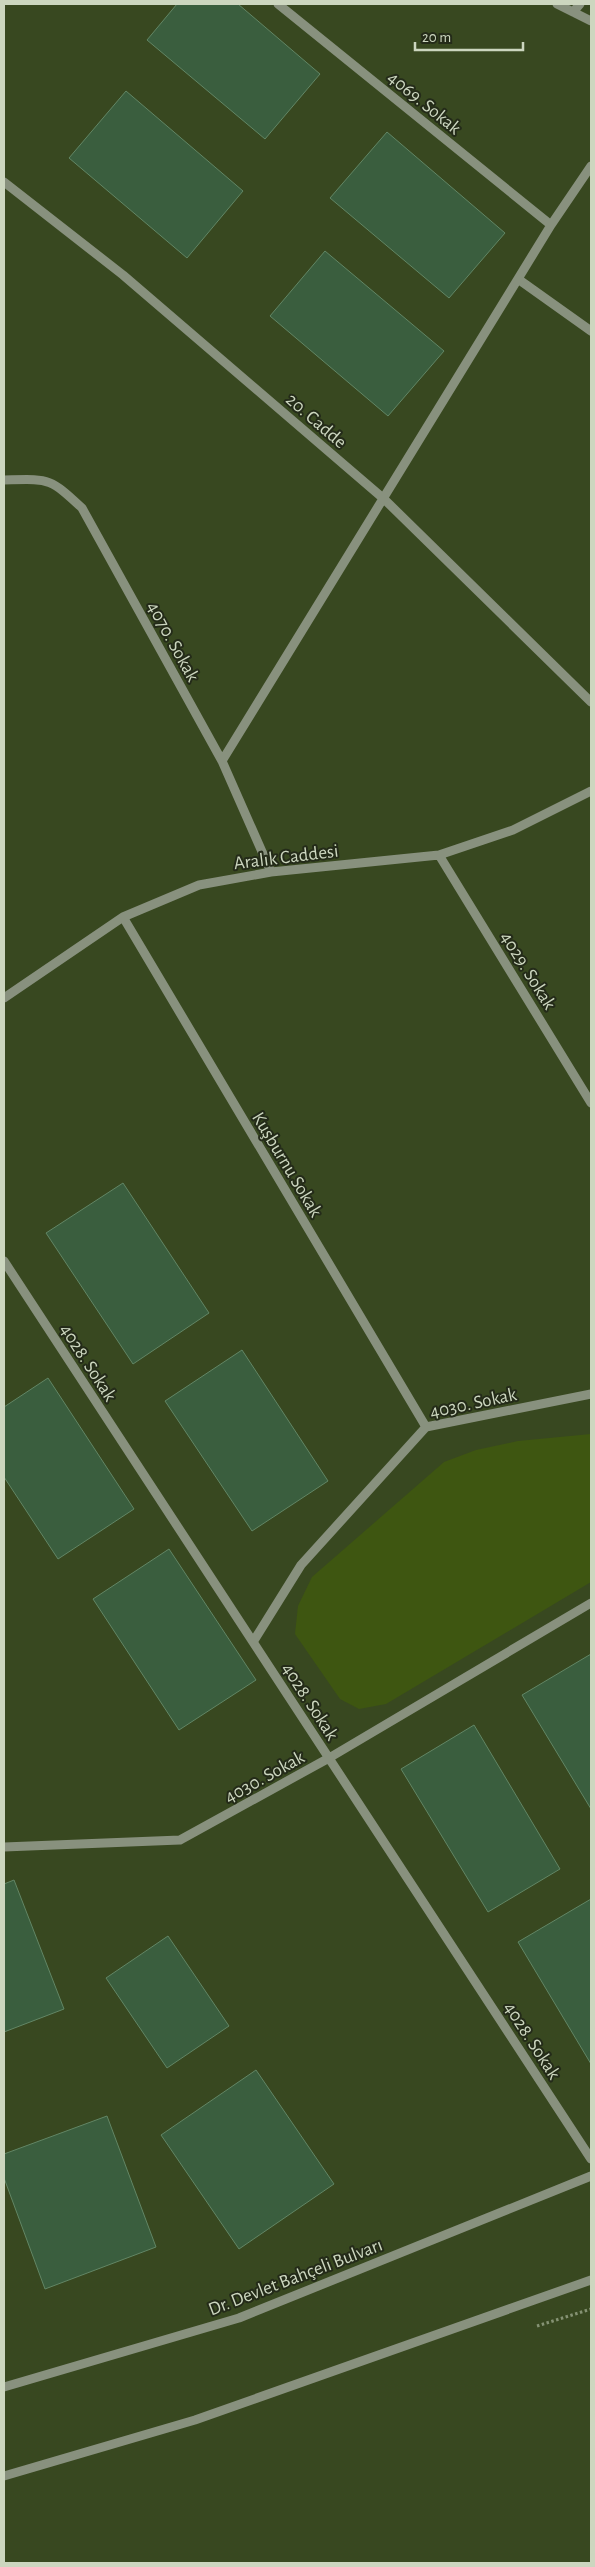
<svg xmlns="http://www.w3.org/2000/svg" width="595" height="2567" font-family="'Alegreya Sans',sans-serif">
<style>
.green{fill:#3e5611}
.building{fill:#3a5e3e;stroke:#628665}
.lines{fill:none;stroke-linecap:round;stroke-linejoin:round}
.path{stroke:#859273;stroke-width:3;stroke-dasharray:2.5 2.5;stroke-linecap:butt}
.minor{stroke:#88917e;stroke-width:9}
.labels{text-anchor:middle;stroke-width:4;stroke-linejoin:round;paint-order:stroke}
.street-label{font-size:19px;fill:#ccd6bf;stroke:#242b19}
</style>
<rect width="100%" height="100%" fill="#384820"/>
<path class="green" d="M591,1434v148l-205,122 -27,5 -19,-10 -45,-65 3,-28 14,-29 132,-115 32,-12 42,-9z"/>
<path class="building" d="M177,4h61l82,70 -55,65 -118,-99z
M126,91l117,100 -56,67 -118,-100z
M387,132l118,101 -56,65 -119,-100z
M325,251l119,100 -56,65 -118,-100z
M123,1183l86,130 -76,51 -87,-131z
M242,1350l86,131 -76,50 -87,-130z
M48,1378l86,131 -76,50 -54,-82v-70z
M169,1549l87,131 -77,50 -86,-131z
M591,1654v155l-69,-114z
M474,1725l86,144 -72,43 -87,-143z
M14,1880l50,129 -60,23v-148z
M591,1899v165l-73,-122z
M168,1936l61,90 -62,42 -61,-90z
M256,2070l78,114 -95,65 -78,-114z
M107,2116l49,131 -111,42 -41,-111v-24z"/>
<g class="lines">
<path class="path" d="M537,2326l54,-17"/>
<path class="minor" d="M278,4l273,221
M557,4l34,17
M573,12l7,-8
M4,182l119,93 261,224 207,203
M518,279l73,52
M4,480c45,-1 45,-3 78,28l140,253 49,111
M222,761l329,-536 40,-59
M439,855l152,248
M123,917l303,510
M4,998l119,-81 76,-32 72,-13 168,-17 74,-25 78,-39
M4,1261l587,898
M253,1642l48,-77 125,-138 165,-33
M4,1847l176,-7 149,-82 262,-155
M4,2387l235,-69 352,-142
M4,2476l191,-56 396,-140"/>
</g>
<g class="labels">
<g class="street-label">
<text transform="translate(425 102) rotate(39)" y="7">4069. Sokak</text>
<text transform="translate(317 420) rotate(41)" y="7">20. Cadde</text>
<text transform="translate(174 641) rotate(61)" y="7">4070. Sokak</text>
<text transform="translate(286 856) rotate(-7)" y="7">Aralık Caddesi</text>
<text transform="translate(529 970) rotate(58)" y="7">4029. Sokak</text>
<text transform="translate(288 1164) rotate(59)" y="7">Kuşburnu Sokak</text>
<text transform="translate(89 1362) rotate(57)" y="7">4028. Sokak</text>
<text transform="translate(473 1402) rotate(-12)" y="7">4030. Sokak</text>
<text transform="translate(311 1701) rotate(57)" y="7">4028. Sokak</text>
<text transform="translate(264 1776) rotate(-29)" y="7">4030. Sokak</text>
<text transform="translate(533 2040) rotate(57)" y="7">4028. Sokak</text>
<text transform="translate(295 2276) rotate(-21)" y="7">Dr. Devlet Bahçeli Bulvarı</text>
</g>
</g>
<rect width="595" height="2567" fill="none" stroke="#ccd6bf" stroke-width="10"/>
<path d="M415 42v8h108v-8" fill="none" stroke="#ccd6bf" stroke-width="2.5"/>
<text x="422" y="42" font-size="15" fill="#ccd6bf" stroke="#242b19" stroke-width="4" paint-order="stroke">20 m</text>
</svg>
